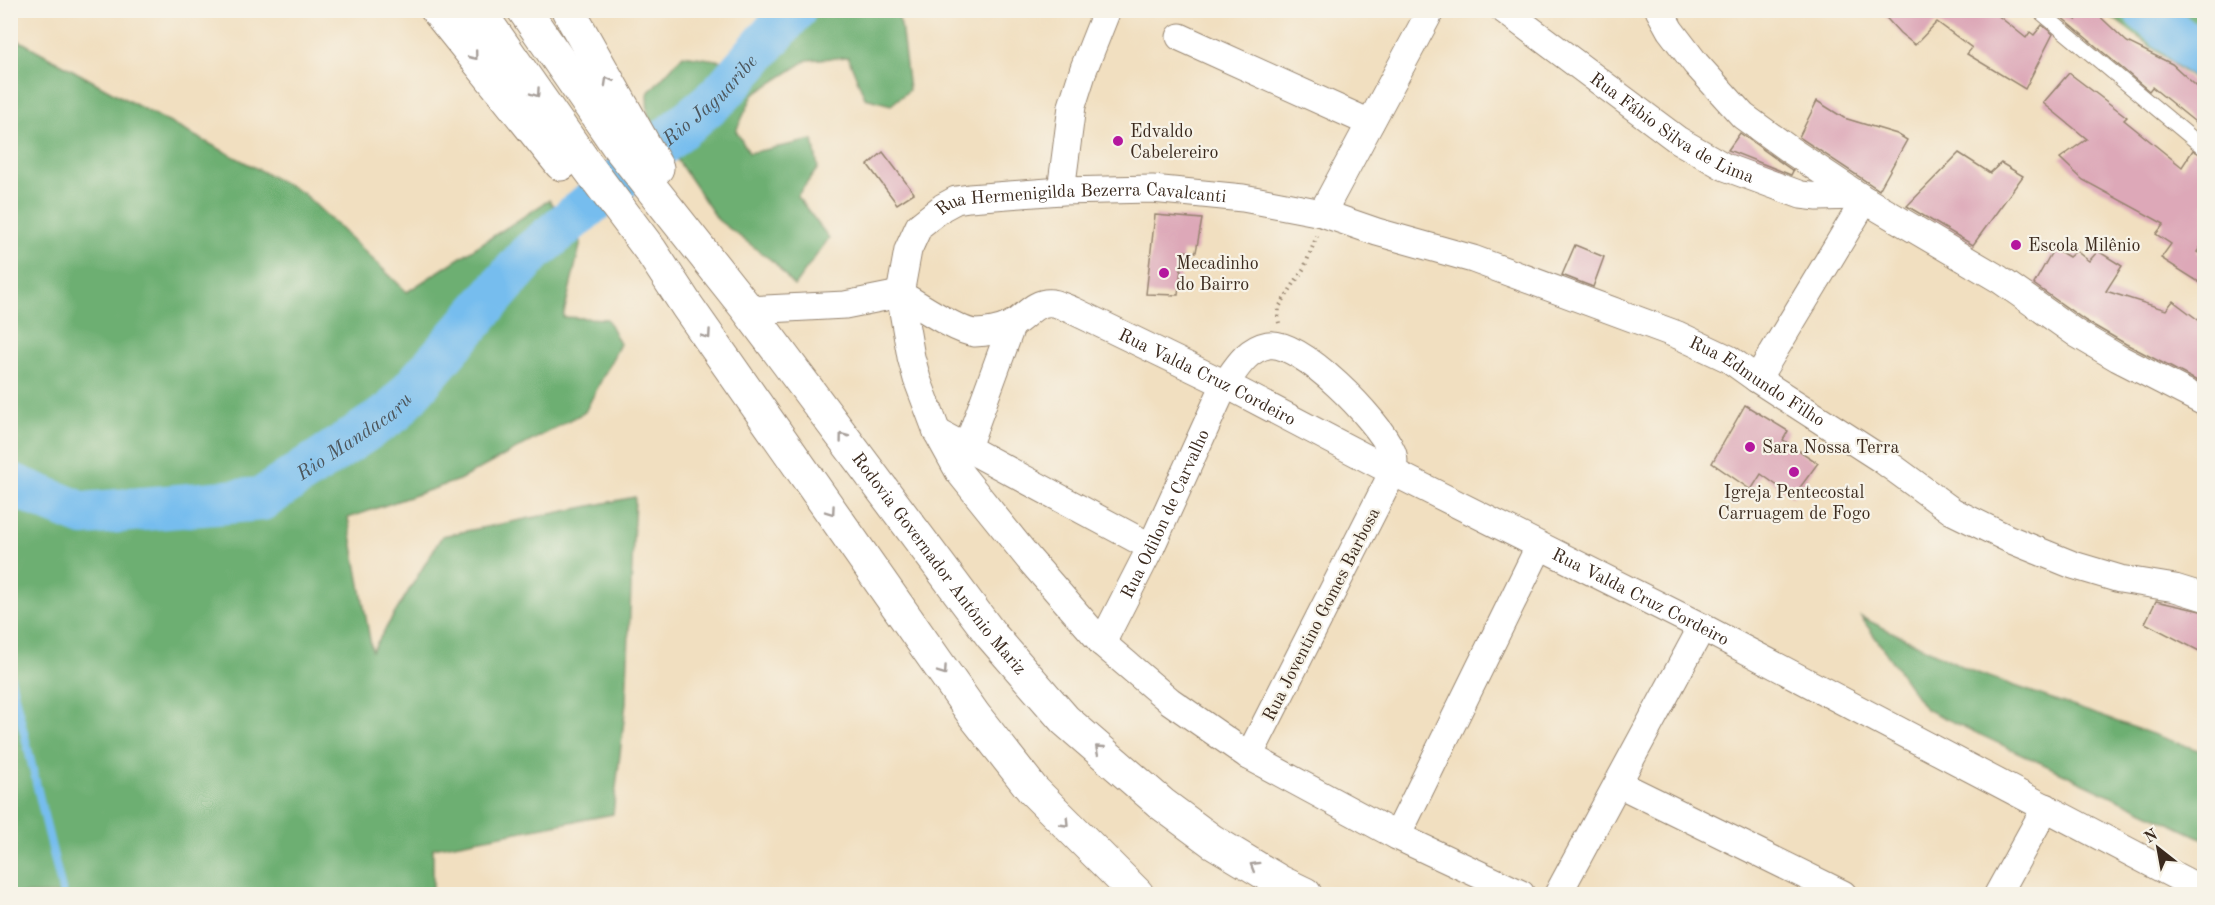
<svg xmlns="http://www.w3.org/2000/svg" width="2215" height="905" font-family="'Old Standard TT',serif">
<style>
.forest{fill:#6daf72;stroke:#546c48;stroke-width:1.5}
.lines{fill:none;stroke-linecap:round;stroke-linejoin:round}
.stream{stroke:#76bdee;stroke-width:8}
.river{stroke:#76bdee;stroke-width:44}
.building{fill:#dda8b8}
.lane-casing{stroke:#96846f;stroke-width:16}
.street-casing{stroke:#96846f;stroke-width:29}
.highway-casing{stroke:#96846f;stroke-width:35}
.path{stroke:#96846f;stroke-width:4;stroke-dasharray:1.5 4.5;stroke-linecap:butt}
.lane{stroke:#fff;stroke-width:14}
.street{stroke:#fff;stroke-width:27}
.highway{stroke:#fff;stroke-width:33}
.oneway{stroke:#a79f9a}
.poi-dot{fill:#b5179e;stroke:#f7f3e8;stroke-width:2}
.labels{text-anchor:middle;stroke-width:4.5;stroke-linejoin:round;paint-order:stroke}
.street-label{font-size:18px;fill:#3b2a1e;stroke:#f7f3e8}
.poi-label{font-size:18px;fill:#3b2a1e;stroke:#f7f3e8;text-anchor:start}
.water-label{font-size:20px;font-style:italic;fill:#4d565c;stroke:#f7f3e8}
</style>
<rect width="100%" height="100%" fill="#f7f3e8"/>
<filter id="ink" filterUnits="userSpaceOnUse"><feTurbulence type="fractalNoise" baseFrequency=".0167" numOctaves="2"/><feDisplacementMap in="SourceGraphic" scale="12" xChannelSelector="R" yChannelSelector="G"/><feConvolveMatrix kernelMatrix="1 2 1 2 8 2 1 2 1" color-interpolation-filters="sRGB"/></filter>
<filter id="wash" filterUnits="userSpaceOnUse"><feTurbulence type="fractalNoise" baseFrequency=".008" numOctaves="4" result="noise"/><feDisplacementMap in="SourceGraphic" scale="24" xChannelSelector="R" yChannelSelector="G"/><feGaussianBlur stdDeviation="1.35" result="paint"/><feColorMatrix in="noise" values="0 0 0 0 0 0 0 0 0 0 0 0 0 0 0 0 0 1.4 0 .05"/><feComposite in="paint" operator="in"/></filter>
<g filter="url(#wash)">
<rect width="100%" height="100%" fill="#f1dfc0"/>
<path class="forest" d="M781,11h115l5,14 8,65 -18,15 -26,-7 -17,-41 -41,3 -54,35 -17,36 13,22 64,-13 5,28 -21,28 32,42 -35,48 -19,-23 -57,-43 -70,-103 -1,-23 36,-39 54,8z
M2104,11h70l6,4c8,-6 16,-6 24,1v71z
M11,36l112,62 180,95 104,99 142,-92 32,42 -18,75 44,2 13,25 -35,68 -126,68 -111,38 24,133 70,-115 193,-39 -9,206 -13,111 -180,34v46h-422z
M1861,617l111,54 232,81v87l-279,-130z"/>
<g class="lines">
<path class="stream" d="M10,675l53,219"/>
<g class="river">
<path d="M2145,10l59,49"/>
<path id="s1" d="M10,484l73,30 179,-15 131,-87 137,-158 190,-159 74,-85"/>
</g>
</g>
<g id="blocks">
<path class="building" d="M1879,10h112l35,28 4,-6 4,3 8,-10 11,9 -28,55 -58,-35 5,-6 -35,-26 -22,23 -15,-12z
M2053,10h40l34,32 45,22 33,30v36l-53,-43 -3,4z
M2069,73l58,44 -3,3 58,47 11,-17 12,7v83l-8,12 8,5v29l-44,-28 10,-14 -15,-10 8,-10 -81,-44 -23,-22 27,-19 -44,-36z
M1817,101l27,17 53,16 10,6 -28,50 -80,-53z
M1740,133l53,38 -2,4 -63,-25z
M883,152l31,41 -17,11 -29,-39z
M1959,153l31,20 11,-10 22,13 -50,69 -66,-39z
M1155,215l47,4 -6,33 -13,-1 -5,44 -32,-1z
M1575,245l29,12 -11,30 -31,-12z
M2054,248l15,9 7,-6 13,10 9,-10 24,15 -16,25 60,19 7,-9 32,24v60l-79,-41 -40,-23 -51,-36 -1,-1z
M1745,405l43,26 -5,9 35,23 -25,34 -32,-23 -10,16 -39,-27z
M2156,601l49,11v42l-60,-31z"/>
</g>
</g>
<g filter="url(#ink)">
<use href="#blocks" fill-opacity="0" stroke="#96846f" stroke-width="1.5"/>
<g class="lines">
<defs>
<path id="lane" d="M2038,10l166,138"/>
<g id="street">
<path id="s2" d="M1504,10l174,130 47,27 76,28 17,2 41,-1"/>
<path d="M1659,10l11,20 26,34 47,52 47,34 75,50 134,79 78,55 41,24 86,44"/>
<path d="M1180,37l190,86"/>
<path d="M1061,191l11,-85 12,-38 23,-58"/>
<path d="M1322,213l109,-203"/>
<path id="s3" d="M900,294c18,10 56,37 75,39 11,0 26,-3 36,-8 14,-7 23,-24 41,-22 7,1 15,5 22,8l151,73 168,88 309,155 502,264"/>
<path d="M748,310l97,-5 55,-11"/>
<path d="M1757,379l108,-179"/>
<path d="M937,432l214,115"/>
<path d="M967,447l45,-123"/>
<path id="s4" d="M1102,643l49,-96 74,-163c12,-17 22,-35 43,-39 32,-6 111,76 123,105 4,7 3,14 2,22l-144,284"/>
<path d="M1619,784l224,110"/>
<path d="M1397,836l142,-289"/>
<path id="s5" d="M1521,894l-124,-58 -148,-80 -79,-55 -68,-58 -73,-84 -50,-62 -20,-25 -22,-40 -20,-53 -6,-22 -11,-63 8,-44 11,-24 24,-19 13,-7 13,-2 92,-7 91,-2 91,9 79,15 55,19 96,27 205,76 51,24 28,20 127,82 68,50 57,28 64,26 47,14 55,9 29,9"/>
<path d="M1558,894l144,-267"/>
<path d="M1998,894l48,-87"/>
</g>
<g id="highway">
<path d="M437,10l124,154"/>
<path d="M478,10l110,157 63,84 36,55 287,409 58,74 105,105"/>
<path id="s6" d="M524,10l94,136 130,164 244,326 73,84 97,84 50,37 68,41 25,12"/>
<path d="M568,10l89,158"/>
</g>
</defs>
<use href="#lane" class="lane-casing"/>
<use href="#street" class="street-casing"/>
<use href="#highway" class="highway-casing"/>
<path class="path" d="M2075,20l8,-10
M1279,323l-1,-5 1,-11 25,-39 13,-32"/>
<use href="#lane" class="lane"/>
<use href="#street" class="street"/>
<use href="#highway" class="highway"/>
</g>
<defs><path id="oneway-chevron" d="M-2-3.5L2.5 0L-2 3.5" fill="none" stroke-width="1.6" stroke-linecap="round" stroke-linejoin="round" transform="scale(1.5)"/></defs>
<g class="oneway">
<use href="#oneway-chevron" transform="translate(474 56) rotate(51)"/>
<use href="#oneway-chevron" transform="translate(608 81) rotate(-119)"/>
<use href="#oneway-chevron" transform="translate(536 93) rotate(55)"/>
<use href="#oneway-chevron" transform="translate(707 335) rotate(55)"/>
<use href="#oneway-chevron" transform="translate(843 437) rotate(-127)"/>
<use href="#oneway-chevron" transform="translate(831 511) rotate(55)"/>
<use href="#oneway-chevron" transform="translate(943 671) rotate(55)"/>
<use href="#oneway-chevron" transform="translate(1099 749) rotate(-139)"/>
<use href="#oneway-chevron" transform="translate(1065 823) rotate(46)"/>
<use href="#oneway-chevron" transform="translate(1254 866) rotate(-149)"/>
</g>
</g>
<g class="poi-dot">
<circle cx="1118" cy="141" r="6"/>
<circle cx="2016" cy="245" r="6"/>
<circle cx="1164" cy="273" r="6"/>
<circle cx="1750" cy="447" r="6"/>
<circle cx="1794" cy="472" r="6"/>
</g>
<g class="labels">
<g class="street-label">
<text dy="6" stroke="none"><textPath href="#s2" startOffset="206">Rua Fábio Silva de Lima</textPath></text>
<text dy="6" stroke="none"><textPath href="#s5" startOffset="1144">Rua Hermenigilda Bezerra Cavalcanti</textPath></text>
<text dy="6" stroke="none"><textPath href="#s3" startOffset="342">Rua Valda Cruz Cordeiro</textPath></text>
<text dy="6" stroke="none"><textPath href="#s5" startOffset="1856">Rua Edmundo Filho</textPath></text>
<text dy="6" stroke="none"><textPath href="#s4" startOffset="144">Rua Odilon de Carvalho</textPath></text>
<text dy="6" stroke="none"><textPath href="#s6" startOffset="692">Rodovia Governador Antônio Mariz</textPath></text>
<text dy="6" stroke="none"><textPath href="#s3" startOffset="828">Rua Valda Cruz Cordeiro</textPath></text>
<text transform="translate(1321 614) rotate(-63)" y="6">Rua Joventino Gomes Barbosa</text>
</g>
<g class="poi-label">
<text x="1130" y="137">Edvaldo<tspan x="1130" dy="21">Cabelereiro</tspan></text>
<text x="2028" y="251">Escola Milênio</text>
<text x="1176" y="269">Mecadinho<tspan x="1176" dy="21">do Bairro</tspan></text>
<text x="1762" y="453">Sara Nossa Terra</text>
<text x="1794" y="498" text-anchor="middle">Igreja Pentecostal<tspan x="1794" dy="21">Carruagem de Fogo</tspan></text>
</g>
<g class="water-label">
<text dy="7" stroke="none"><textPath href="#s1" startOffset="862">Rio Jaguaribe</textPath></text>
<text dy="7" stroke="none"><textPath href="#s1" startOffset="370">Rio Mandacaru</textPath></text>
</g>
</g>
<rect width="2215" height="905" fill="none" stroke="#f7f3e8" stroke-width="36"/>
<g transform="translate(2158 848) rotate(329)" stroke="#f7f3e8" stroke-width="4.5" paint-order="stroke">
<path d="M0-4.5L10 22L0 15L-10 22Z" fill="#3b2a1e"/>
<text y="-9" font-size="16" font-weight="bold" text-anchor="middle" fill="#3b2a1e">N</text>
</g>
</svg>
